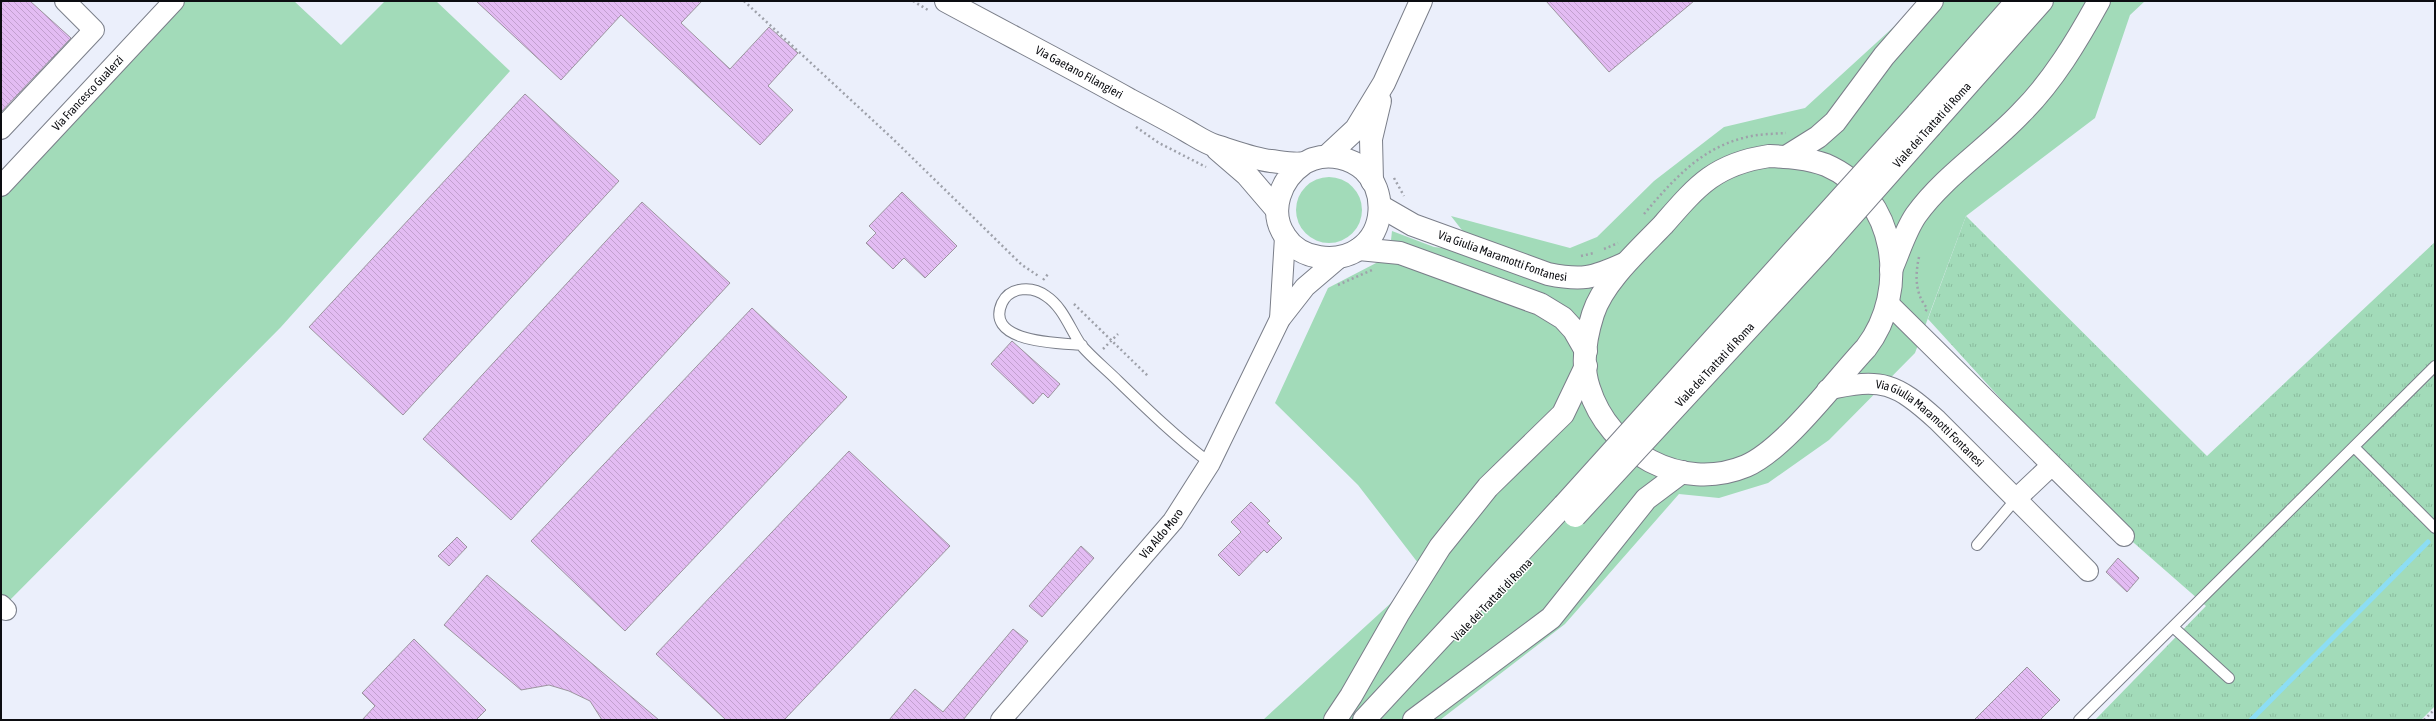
<svg xmlns="http://www.w3.org/2000/svg" width="2436" height="721" font-family="'Asap Condensed',sans-serif">
<style>
.grass{fill:#a2dbb9}
.park{fill:url(#park-tufts)}
.lines{fill:none;stroke-linecap:round;stroke-linejoin:round}
.stream{stroke:#8cddf4;stroke-width:5}
.building{fill:url(#building-back-hatch);stroke:#9c959f}
.lane-casing{stroke:#7a7e89;stroke-width:12}
.street-casing{stroke:#7a7e89;stroke-width:22}
.secondary-casing{stroke:#7a7e89;stroke-width:24}
.highway-casing{stroke:#7a7e89;stroke-width:24}
.path{stroke:#9ea1aa;stroke-width:2.5;stroke-dasharray:2 3;stroke-linecap:butt}
.lane{stroke:#fff;stroke-width:10}
.street{stroke:#fff;stroke-width:20}
.secondary{stroke:#fff;stroke-width:22}
.highway{stroke:#fff;stroke-width:22}
.highway-bridge-casing{stroke:#7a7e89;stroke-width:24;stroke-linecap:butt}
.highway-bridge{stroke:#fff;stroke-width:22}
.labels{text-anchor:middle;stroke-width:3;stroke-linejoin:round;paint-order:stroke}
.street-label{font-size:12px;fill:#0c0d11;stroke:#fff}
</style>
<defs>
<pattern id="park-tufts" width="24" height="20" patternUnits="userSpaceOnUse"><rect width="24" height="20" fill="#a2dbb9"/><path d="M3 7l-1-3M5 7V3M7 7l1-3M15 17l-1-3M17 17v-4M19 17l1-3" fill="none" stroke="#8abb9e"/></pattern>
<pattern id="building-back-hatch" width="6" height="6" patternUnits="userSpaceOnUse"><rect width="6" height="6" fill="#e3bcf3"/><path d="M-1 5l2 2M0 0l6 6M5-1l2 2" fill="none" stroke="#c2a0cf"/></pattern>
</defs>
<rect width="100%" height="100%" fill="#ebeffb"/>
<path class="grass" d="M170,1h124l47,44 44,-44h51l74,70 -229,256 -280,282v-434z
M1922,1h223l-15,14 -35,103 -129,98 -51,137 -86,87 -61,43 -49,15 -40,-4 -114,130 -125,96h-177l162,-148 -67,-87 -83,-82 53,-115 50,-26 44,-12 -31,-10 1,-9 42,16 45,5 -28,-36 119,32 27,-11 57,-56 70,-54 81,-19z
M1296 210a33 33 0 1 1 66 0a33 33 0 1 1-66 0Z"/>
<path class="park" d="M1966,216l241,240 228,-214v464l-14,14h-326l111,-114 -80,-70 -198,-217z"/>
<g class="lines">
<path class="stream" d="M2251,720l177,-178"/>
</g>
<path class="building" d="M1,1h29l41,37 -70,74z
M476,1h226l-21,22 49,46 39,-42 29,26 -30,33 25,24 -33,35 -139,-130 -60,65z
M1546,1h148l-85,71z
M525,94l94,87 -216,234 -94,-88z
M902,192l55,54 -32,32 -21,-20 -11,11 -27,-26 10,-10 -7,-7z
M642,202l88,81 -219,237 -88,-81z
M752,308l95,89 -222,234 -94,-90z
M1012,341l48,43 -12,14 -5,-5 -10,11 -42,-40z
M849,451l101,95 -166,174h-58l-70,-66z
M1251,502l19,19 -3,2 15,15 -15,15 -3,-3 -25,26 -21,-21 23,-23 -10,-10z
M457,537l10,10 -18,19 -11,-10z
M1081,546l13,12 -52,59 -13,-11z
M2118,558l21,20 -12,14 -21,-20z
M487,575l172,145h-57l-12,-19 -21,-10 -20,-6 -28,5 -77,-65z
M1013,629l15,12 -65,79h-74l26,-31 28,23z
M414,639l72,71 -10,10h-114l13,-14 -13,-13z
M2027,667l33,33 -20,20h-66z"/>
<g class="lines">
<defs>
<path id="lane" d="M1082,345c-22,-2 -98,-2 -80,-42 8,-17 31,-17 44,-7 17,11 24,33 35,49 11,13 25,24 37,36 30,29 59,57 92,82
M2354,447l81,81
M1977,545l39,-46
M2173,627l56,51
M2079,720l356,-354"/>
<g id="street">
<path d="M1,129l93,-99 -29,-29"/>
<path id="s1" d="M1,186l173,-185"/>
<path d="M1889,304l235,232"/>
<path d="M1280,319l5,-82"/>
<path id="s2" d="M1827,390c55,-13 69,-7 110,30l151,151"/>
<path d="M2016,499l35,-33"/>
<path d="M1,605l5,5"/>
<path id="s3" d="M1001,720l172,-199 37,-58 70,-144 25,-32 34,-29"/>
</g>
<g id="secondary">
<path id="s4" d="M946,1c61,33 123,65 184,99 19,10 38,20 57,31 9,5 19,12 29,15 17,5 37,13 55,15 9,1 24,4 33,2 3,-1 6,-3 9,-4 17,-6 38,-1 51,11 22,21 21,61 -5,79 -22,15 -59,11 -74,-13 -17,-25 -4,-57 18,-72"/>
<path d="M1218,150l29,25 30,35"/>
<path d="M1327,156l29,-27 28,-46 37,-82"/>
<path d="M1769,156c19,1 39,2 57,9 71,31 84,126 40,183 -31,33 -81,101 -120,118 -65,27 -137,-14 -157,-78 -8,-23 -3,-52 4,-74 10,-32 47,-65 70,-89 34,-39 52,-61 106,-69z"/>
<path d="M1372,181l-1,-42 9,-38"/>
<path id="s5" d="M1380,206l33,19 135,49c34,7 45,4 76,-10"/>
<path d="M1359,249l41,4 140,51 23,14 11,12 12,21"/>
</g>
<path id="highway" d="M1917,114l100,-113
M1931,126l111,-125
M1786,157l32,-20 17,-15 49,-66 48,-55
M1891,270c8,-18 14,-39 25,-55 28,-39 72,-67 105,-102 32,-32 56,-72 78,-112
M1335,720l16,-24 47,-82 42,-67 48,-60 75,-73 23,-48
M1364,720l200,-215
M1414,720l137,-102 95,-119 36,-27"/>
</defs>
<use href="#lane" class="lane-casing"/>
<use href="#street" class="street-casing"/>
<use href="#secondary" class="secondary-casing"/>
<use href="#highway" class="highway-casing"/>
<path class="path" d="M744,1l149,138 129,126 18,12
M913,1l15,9
M1136,127l23,16 47,24
M1394,178l10,18
M1644,214c28,-33 56,-65 99,-76 14,-4 29,-4 43,-5
M1604,249l14,-6
M1581,256l13,-3
M1919,257c-4,18 -4,37 8,51l-2,5
M1043,280l6,-7
M1338,285l34,-15
M1074,304l74,72
M1103,349l15,-15
M2424,720l11,-11"/>
<use href="#lane" class="lane"/>
<use href="#street" class="street"/>
<use href="#secondary" class="secondary"/>
<use href="#highway" class="highway"/>
<defs>
<g id="highway-bridge">
<path d="M1564,505l353,-391"/>
<path id="s6" d="M1575,516l247,-267 109,-123"/>
</g>
</defs>
<use href="#highway-bridge" class="highway-bridge-casing"/>
<use href="#highway-bridge" class="highway-bridge"/>
</g>
<g class="labels">
<g class="street-label">
<text dy="4" stroke="none"><textPath href="#s4" startOffset="151">Via Gaetano Filangieri</textPath></text>
<text dy="4" stroke="none"><textPath href="#s1" startOffset="127">Via Francesco Gualerzi</textPath></text>
<text transform="translate(1932 125) rotate(-48)" y="4">Viale dei Trattati di Roma</text>
<text dy="4" stroke="none"><textPath href="#s5" startOffset="133">Via Giulia Maramotti Fontanesi</textPath></text>
<text dy="4" stroke="none"><textPath href="#s6" startOffset="206">Viale dei Trattati di Roma</textPath></text>
<text dy="4" stroke="none"><textPath href="#s2" startOffset="117">Via Giulia Maramotti Fontanesi</textPath></text>
<text dy="4" stroke="none"><textPath href="#s3" startOffset="246">Via Aldo Moro</textPath></text>
<text transform="translate(1492 600) rotate(-46)" y="4">Viale dei Trattati di Roma</text>
</g>
</g>
<rect width="2436" height="721" fill="none" stroke="#0c0d11" stroke-width="4"/>
</svg>
